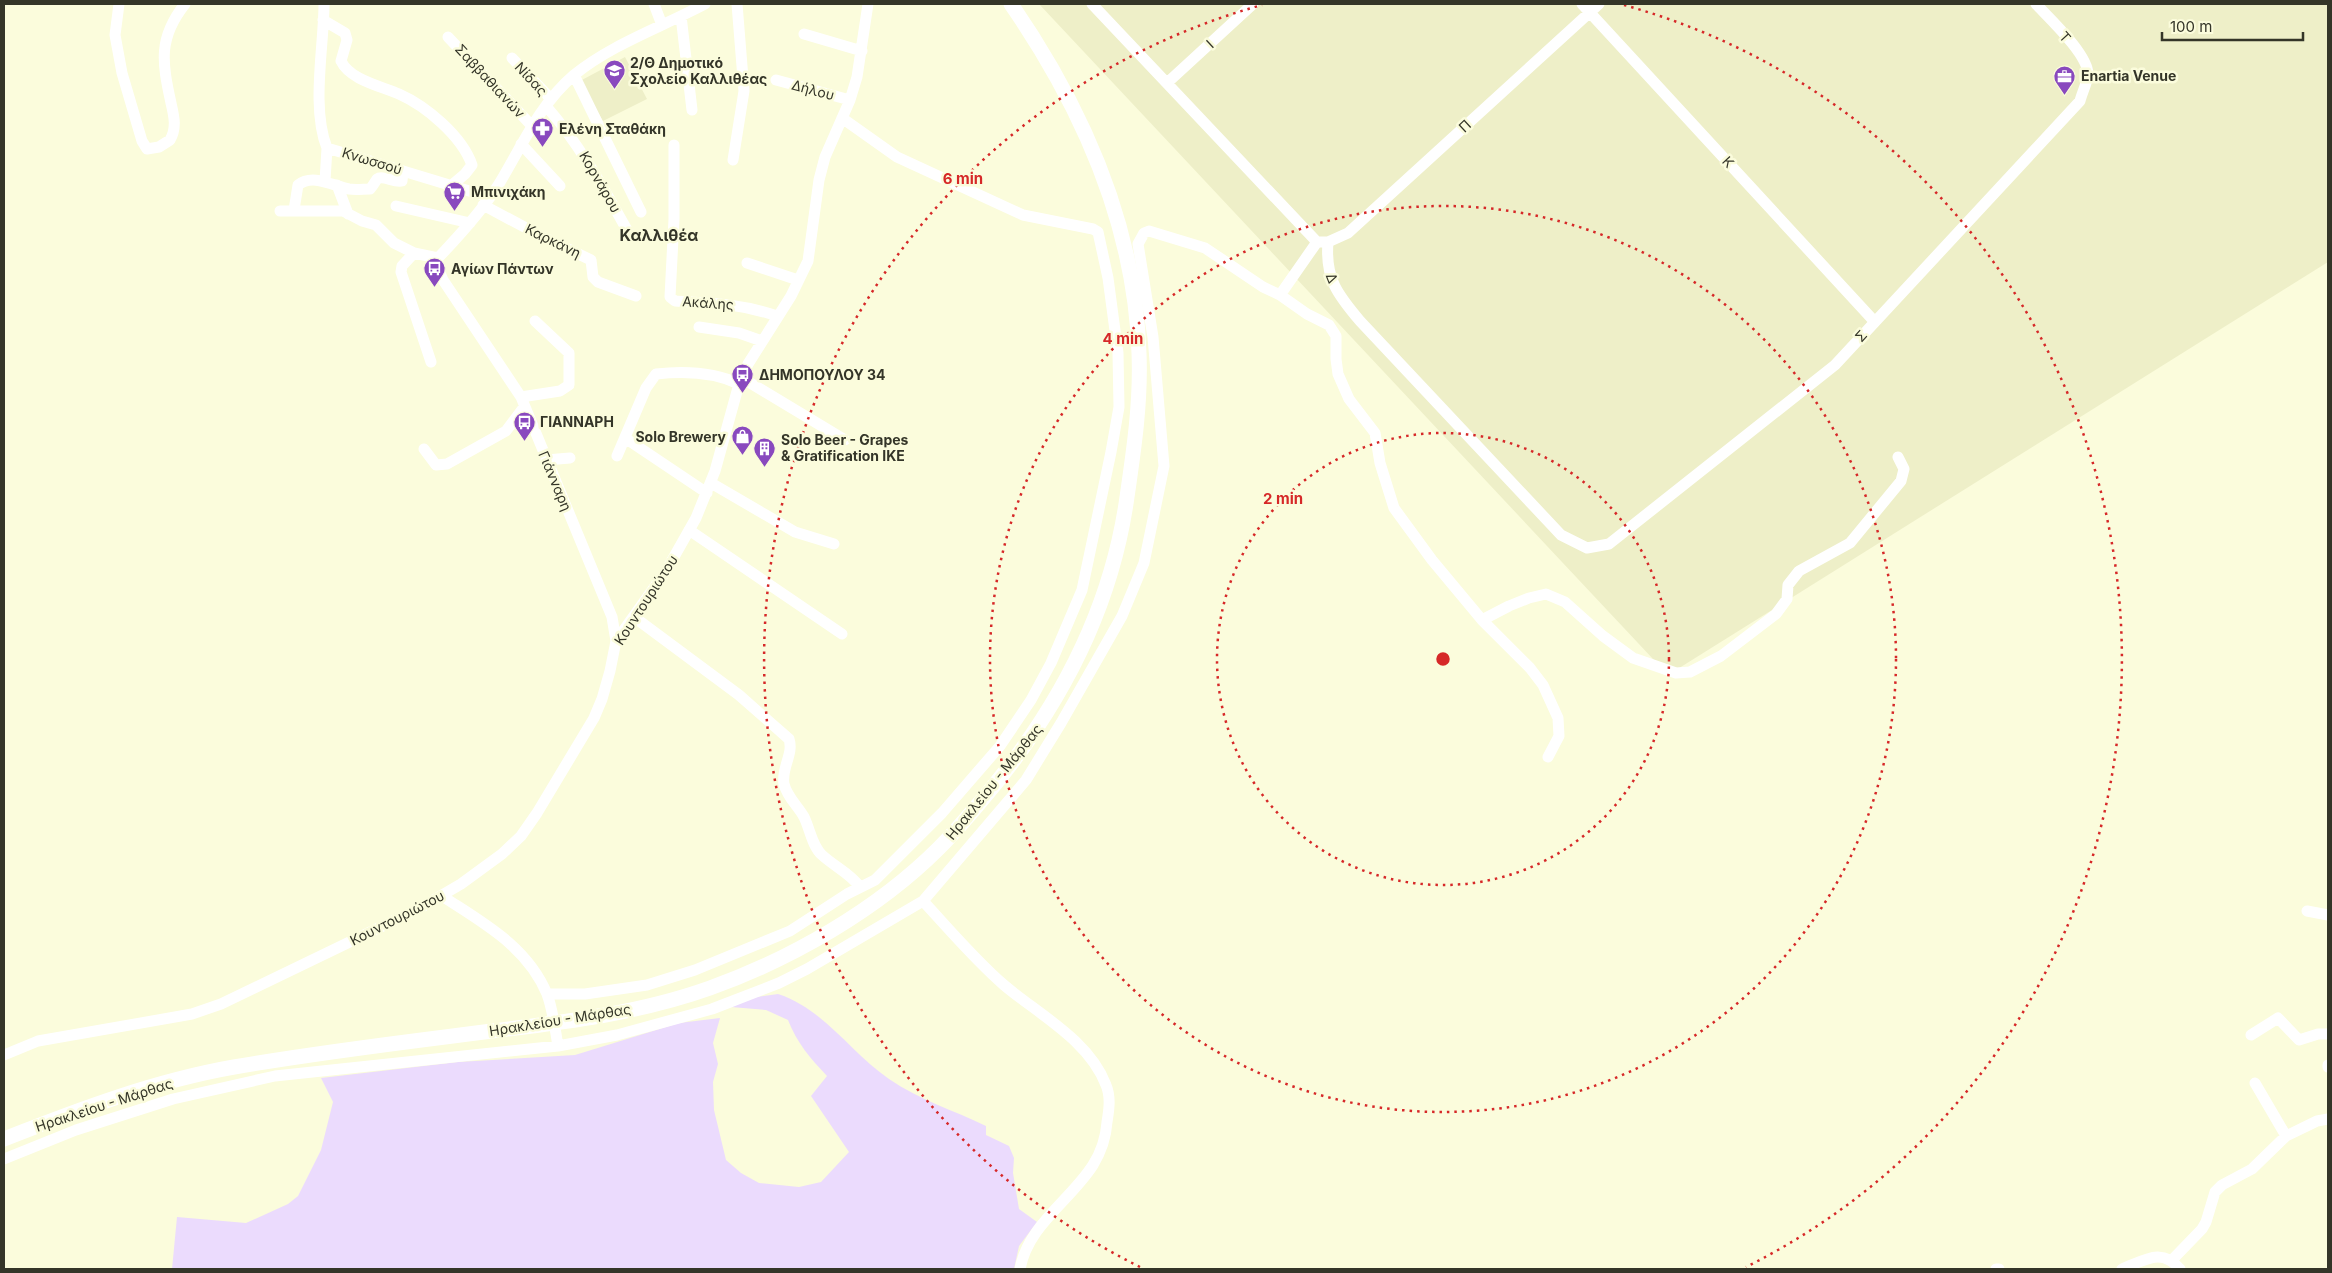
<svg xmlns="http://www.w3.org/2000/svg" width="2332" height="1273" font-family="Inter,sans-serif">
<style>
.built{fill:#eeefc8}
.green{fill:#ebdbfd}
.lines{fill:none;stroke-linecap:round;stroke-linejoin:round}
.minor{stroke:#fff;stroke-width:11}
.major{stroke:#fff;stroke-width:15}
.ring{fill:none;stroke:#d62828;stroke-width:2.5;stroke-dasharray:2.5 5}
.labels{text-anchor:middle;stroke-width:5;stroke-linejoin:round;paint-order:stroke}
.street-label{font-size:14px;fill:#343528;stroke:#fbfcdc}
.poi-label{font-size:14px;font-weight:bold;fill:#343528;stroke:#fbfcdc;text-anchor:start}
.quarter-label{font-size:16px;font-weight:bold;fill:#343528;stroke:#fbfcdc}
.centre{fill:#d62828;stroke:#fbfcdc;stroke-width:2.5}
.ring-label{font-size:15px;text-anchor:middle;font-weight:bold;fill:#d62828;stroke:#fbfcdc;stroke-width:5;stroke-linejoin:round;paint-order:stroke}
</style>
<rect width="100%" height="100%" fill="#fbfcdc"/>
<path class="built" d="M1039,4h1289v258l-660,413z
M625,57l22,42 -44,22 -23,-40z"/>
<path class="green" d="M778,994c46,15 72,58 111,85 31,21 64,31 97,47v9l23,11 5,12 -1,15 6,36 18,13 -18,24 -5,23h-842l5,-52 69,6 42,-19 10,-8 23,-46 12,-48 -12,-24 137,-16 117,-7 104,-32 41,-5 -7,25 5,21 -5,18 1,28 12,50 15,13 18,10 40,4 22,-5 28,-30 -38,-56 16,-20c-17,-18 -30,-33 -39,-56l-22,-10 -35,-3 25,-10z"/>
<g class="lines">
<path class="minor" d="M119,4l-4,31 7,38 20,68 5,8 12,-2 11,-7c7,-12 4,-24 1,-37 -9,-41 -13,-65 14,-99
M324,4c0,42 -13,104 3,144l162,49
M654,4l8,21
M1092,4l225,238h11c-3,36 9,52 32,79l201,214 26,13 22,-4 226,-179 245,-264c2,-8 7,-18 8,-26 1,-20 -39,-57 -52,-71
M1582,4l292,317
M681,16l11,94
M323,20l22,13 2,7 -6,21c9,19 40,25 58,33 27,12 63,42 73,71l-7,9 -13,11
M804,34l58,17
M448,37l84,89
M512,58l39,41
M574,75l67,137
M776,80l74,20
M1167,83l86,-79
M546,106c35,40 59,85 85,131
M521,144l39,42
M674,145v74l-4,78 5,4c36,2 68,3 102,15
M733,160l11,-69 -7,-87
M325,181l2,-33
M337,185l11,29
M483,205l60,32 48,23 2,17 5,5 38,14
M396,206l74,17
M294,210l4,-25c15,-12 35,1 51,4 7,1 14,0 21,0 3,-3 5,-7 7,-10 6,-4 17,4 25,2l1,-10
M280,211h63l19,10 14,4 18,18 20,10 24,5
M1317,242l-37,53 27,19 22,11 7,11v23l2,15 11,25 26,34 5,30 14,45 38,52 50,60 48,48 13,17 15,33 1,18 -11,21
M1328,242l20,-9 251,-229
M414,253l-12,13 -1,6 30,90
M747,263l51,17
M699,327l40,6 23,8
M742,378l103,62
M521,397l39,-6 9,-6v-32l-34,-32
M625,438l82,55
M424,449l12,16 11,-1 59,-33 18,-24
M617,456l29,-68 10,-14c27,-3 58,-2 83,10
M546,460l24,-2
M711,483l84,49 39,12
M689,530l153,104
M634,617l105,78 50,44c5,15 -8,29 -5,45 3,13 14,22 20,33 6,12 8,29 18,38 13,12 28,18 38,32
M1482,620l27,-14 20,-8 17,-4 19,8 38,34 30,22 43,15 14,-1 31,-16 55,-42 11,-15 1,-14 11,-14 51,-28 51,-62 3,-12 -6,-12
M616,641l-4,-24 -91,-220 -78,-117 -5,-12v-10c22,-23 44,-47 61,-74 23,-38 40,-79 75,-109 38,-31 88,-48 131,-71
M442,896c41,27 85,50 105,98 6,16 8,35 11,52
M923,901c26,28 52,59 81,84 34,29 85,55 102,100 5,12 3,25 1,37 -1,15 -6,30 -14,43 -23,36 -65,60 -73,104
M2307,911l21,4
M547,994h38l62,-9 48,-15 95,-39 57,-37 28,-14 67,-67 58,-67 31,-46 20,-37 31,-73 29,-138 8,-45 -1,-54 -10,-75 -10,-46 -5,-3 -70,-14 -126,-58 -55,-39
M2251,1035l27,-17 21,22 19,-6h10
M4,1055l34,-14 154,-27 29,-10 199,-96 41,-24 41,-30 19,-18 16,-23 57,-95 8,-19 8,-28 6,-30 50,-70 30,-53 19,-47 24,-87 9,-20 43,-68 17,-35 11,-81 6,-23 25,-57 7,-23 11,-73
M2328,1065v2
M2255,1083l31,53
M4,1159l72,-29 97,-31 102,-23 283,-30 59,-11 95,-26 67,-26 28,-14 116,-68 103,-121 35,-57 61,-107 22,-53 20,-97 -11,-129 -15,-93 6,-11 5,-2 56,17 58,39 17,8
M2172,1260l30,-31 4,-7 9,-30 7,-7 30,-16 34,-33 31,-15 11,-2
M1996,1269h3
M2122,1269c23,-9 40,-22 58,0"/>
<path class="major" d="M4,1139c74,-29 150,-58 230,-72 86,-15 172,-25 258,-36 74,-9 148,-18 218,-43 81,-29 167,-78 229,-140 20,-20 39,-43 57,-65 68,-84 116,-178 131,-286 7,-48 14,-96 12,-144 -4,-128 -57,-246 -128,-349"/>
</g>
<g class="ring">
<circle cx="1443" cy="659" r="226"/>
<circle cx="1443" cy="659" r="453"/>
<path d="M1140 1267A679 679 0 0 1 1262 5M1624 5A679 679 0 0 1 1746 1267"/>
</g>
<defs>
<symbol id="school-pin" viewBox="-11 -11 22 30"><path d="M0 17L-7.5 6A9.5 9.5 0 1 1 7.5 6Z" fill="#8949be" stroke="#fbfcdc"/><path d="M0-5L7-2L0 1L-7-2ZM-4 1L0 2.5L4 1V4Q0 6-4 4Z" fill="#fff"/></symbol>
<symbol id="office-pin" viewBox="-11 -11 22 30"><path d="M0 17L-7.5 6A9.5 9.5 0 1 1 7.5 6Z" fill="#8949be" stroke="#fbfcdc"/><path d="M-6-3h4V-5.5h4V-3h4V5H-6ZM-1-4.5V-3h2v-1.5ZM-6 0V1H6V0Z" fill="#fff"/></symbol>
<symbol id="pharmacy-pin" viewBox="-11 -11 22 30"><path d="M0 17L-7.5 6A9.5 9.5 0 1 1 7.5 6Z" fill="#8949be" stroke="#fbfcdc"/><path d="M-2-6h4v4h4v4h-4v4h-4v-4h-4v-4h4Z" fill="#fff"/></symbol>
<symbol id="supermarket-pin" viewBox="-11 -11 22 30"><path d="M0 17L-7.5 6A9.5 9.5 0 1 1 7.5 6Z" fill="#8949be" stroke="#fbfcdc"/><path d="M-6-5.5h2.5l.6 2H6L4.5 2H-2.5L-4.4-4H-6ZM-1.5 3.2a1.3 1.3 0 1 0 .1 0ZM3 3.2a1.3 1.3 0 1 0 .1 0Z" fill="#fff"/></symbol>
<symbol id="bus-pin" viewBox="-11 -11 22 30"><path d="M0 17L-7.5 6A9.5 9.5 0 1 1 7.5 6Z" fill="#8949be" stroke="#fbfcdc"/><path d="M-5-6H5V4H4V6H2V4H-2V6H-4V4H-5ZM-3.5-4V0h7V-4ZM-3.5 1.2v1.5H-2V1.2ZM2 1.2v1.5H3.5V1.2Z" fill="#fff"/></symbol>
<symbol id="shop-pin" viewBox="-11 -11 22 30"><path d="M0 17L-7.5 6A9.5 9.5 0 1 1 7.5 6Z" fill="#8949be" stroke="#fbfcdc"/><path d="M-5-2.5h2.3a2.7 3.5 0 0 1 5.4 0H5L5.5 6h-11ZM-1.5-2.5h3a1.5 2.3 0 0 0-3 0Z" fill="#fff"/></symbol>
<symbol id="building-pin" viewBox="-11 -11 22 30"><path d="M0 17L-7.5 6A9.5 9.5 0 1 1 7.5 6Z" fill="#8949be" stroke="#fbfcdc"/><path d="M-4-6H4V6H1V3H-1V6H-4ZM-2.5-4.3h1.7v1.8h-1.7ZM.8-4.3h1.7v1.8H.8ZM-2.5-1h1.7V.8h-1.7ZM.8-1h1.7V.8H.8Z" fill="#fff"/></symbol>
</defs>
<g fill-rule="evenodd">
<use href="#school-pin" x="602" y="58" width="25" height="34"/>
<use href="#office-pin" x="2052" y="64" width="25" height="34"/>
<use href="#pharmacy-pin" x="530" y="116" width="25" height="34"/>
<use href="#supermarket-pin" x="442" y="180" width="25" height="34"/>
<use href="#bus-pin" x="422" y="256" width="25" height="34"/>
<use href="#bus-pin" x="730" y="362" width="25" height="34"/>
<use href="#bus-pin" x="512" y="410" width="25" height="34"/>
<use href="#shop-pin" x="730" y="424" width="25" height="34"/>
<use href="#building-pin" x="752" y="436" width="25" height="34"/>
</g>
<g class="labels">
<g class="street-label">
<text transform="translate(2065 37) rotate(48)" y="5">Τ</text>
<text transform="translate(1210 44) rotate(-43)" y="5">Ι</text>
<text transform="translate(531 79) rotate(47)" y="5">Νίδας</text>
<text transform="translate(490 81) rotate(47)" y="5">Σαββαθιανών</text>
<text transform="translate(813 90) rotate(15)" y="5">Δήλου</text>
<text transform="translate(1465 126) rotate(-43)" y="5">Π</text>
<text transform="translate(372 161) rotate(17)" y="5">Κνωσσού</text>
<text transform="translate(1728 162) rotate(47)" y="5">Κ</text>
<text transform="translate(600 182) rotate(60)" y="5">Κορνάρου</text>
<text transform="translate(553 241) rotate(26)" y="5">Καρκάνη</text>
<text transform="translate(1332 278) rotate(68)" y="5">Δ</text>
<text transform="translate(708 303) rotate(4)" y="5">Ακάλης</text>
<text transform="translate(1861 336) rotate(-48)" y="5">Σ</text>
<text transform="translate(555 481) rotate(67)" y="5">Γιάνναρη</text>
<text transform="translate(646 600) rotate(-57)" y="5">Κουντουριώτου</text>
<text transform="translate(994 782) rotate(-51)" y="5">Ηρακλείου - Μάρθας</text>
<text transform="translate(397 918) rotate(-27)" y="5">Κουντουριώτου</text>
<text transform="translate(560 1020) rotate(-9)" y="5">Ηρακλείου - Μάρθας</text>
<text transform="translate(104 1105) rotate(-18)" y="5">Ηρακλείου - Μάρθας</text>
</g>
<g class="poi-label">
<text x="630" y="68">2/Θ Δημοτικό<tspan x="630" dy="16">Σχολείο Καλλιθέας</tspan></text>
<text x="2081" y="81">Enartia Venue</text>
<text x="559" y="134">Ελένη Σταθάκη</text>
<text x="471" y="197">Μπινιχάκη</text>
<text x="451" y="274">Αγίων Πάντων</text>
<text x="759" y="380">ΔΗΜΟΠΟΥΛΟΥ 34</text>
<text x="540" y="427">ΓΙΑΝΝΑΡΗ</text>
<text x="726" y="442" text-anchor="end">Solo Brewery</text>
<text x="781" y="445">Solo Beer - Grapes<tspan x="781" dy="16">&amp; Gratification IKE</tspan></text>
</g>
<g class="quarter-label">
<text x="659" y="241">Καλλιθέα</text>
</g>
</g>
<circle cx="1443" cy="659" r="8" class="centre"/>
<g class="ring-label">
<text x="963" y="184">6 min</text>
<text x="1123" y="344">4 min</text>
<text x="1283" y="504">2 min</text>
</g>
<rect width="2332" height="1273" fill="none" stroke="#343528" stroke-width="10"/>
<path d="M2162 32v8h141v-8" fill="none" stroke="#343528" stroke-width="2.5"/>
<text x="2170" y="32" font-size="15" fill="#343528" stroke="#fbfcdc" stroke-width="4" paint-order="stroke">100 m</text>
</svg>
